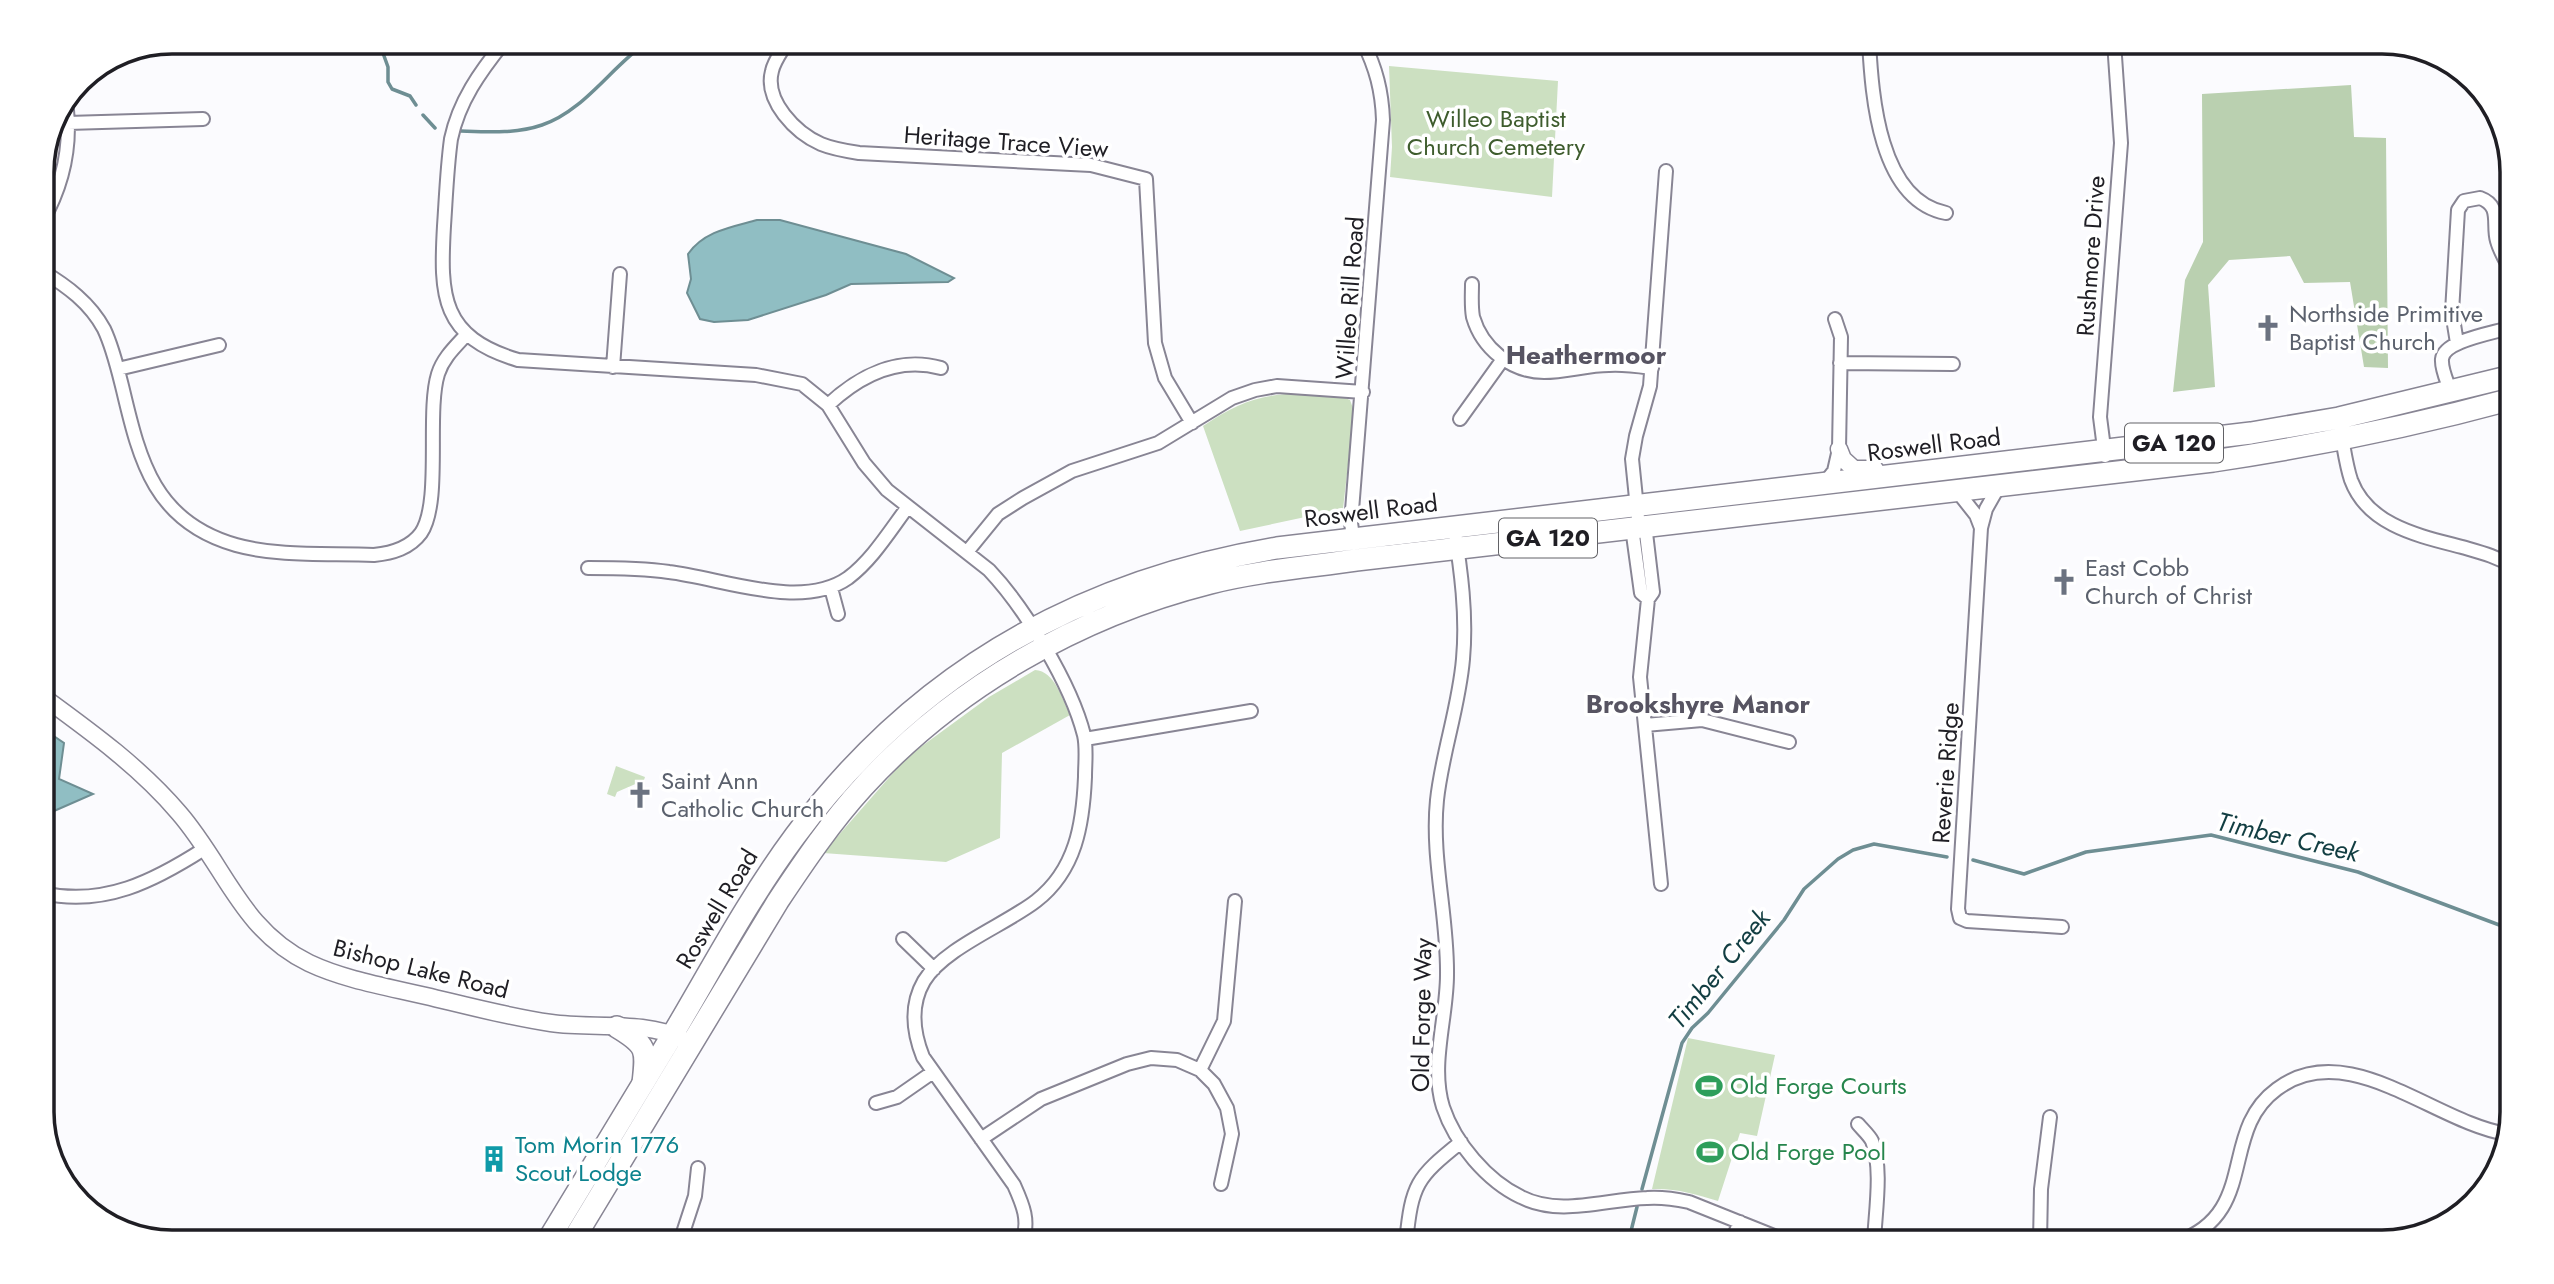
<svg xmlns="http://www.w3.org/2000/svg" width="2554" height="1284" font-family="Jost,sans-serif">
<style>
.green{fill:#cce0c1}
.forest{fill:#bad0b0}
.water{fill:#90bec3;stroke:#6e8e93;stroke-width:2}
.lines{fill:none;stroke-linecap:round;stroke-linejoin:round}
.stream{stroke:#6e8e93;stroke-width:3.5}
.minor-casing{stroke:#888594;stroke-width:16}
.tertiary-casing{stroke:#888594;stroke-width:19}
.primary-casing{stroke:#888594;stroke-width:24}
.trunk-casing{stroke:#888594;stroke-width:24}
.minor{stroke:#fff;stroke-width:12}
.tertiary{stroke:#fff;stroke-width:16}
.primary{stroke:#fff;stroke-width:21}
.trunk{stroke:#fff;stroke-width:21}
.labels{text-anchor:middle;stroke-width:7;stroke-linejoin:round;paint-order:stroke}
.shield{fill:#fff;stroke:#626266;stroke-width:2}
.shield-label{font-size:23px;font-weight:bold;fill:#1f1e24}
.park-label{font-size:24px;fill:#3e5c2d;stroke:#fff}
.street-label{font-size:24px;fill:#1f1e24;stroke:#fff}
.worship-label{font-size:24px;fill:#5b616d;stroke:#fff;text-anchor:start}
.leisure-label{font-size:24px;fill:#27864d;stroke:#fff;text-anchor:start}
.culture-label{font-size:24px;fill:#0d838f;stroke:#fff;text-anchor:start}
.neighbourhood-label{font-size:26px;font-weight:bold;fill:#575462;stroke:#fff}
.water-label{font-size:26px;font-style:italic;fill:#123e42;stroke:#fff}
.rim{fill:none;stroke:#1f1e24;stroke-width:3.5}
</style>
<rect width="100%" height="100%" fill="#fbfbfe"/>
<path class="green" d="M1389,66l169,15 -6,116 -162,-20 2,-30z
M1299,393l44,4 7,3 4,11 -11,98 -103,22 -37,-105c34,-23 55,-31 96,-33z
M1035,670c20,1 27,29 35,45l-68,38 -2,85 -54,24 -123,-9 84,-96 82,-60z
M616,766l29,11 -2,6 -3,-1 -23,10 -2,5 -8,-3z
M1688,1038l87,17 -18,81 -17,-3 -22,68c-22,-7 -43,-13 -66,-12z"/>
<path class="forest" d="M2351,85l3,52 32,1 2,230 -24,-1 -14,-85 -46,1 -14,-27 -61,4 -21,25 7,102 -42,5 12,-112 18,-38 -1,-148z"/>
<path class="water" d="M757,220h23l126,34 48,24 -6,4 -97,2 -25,11 -78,25 -34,2 -14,-3 -13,-26 4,-14 -3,-25c16,-23 44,-27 69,-34z
M42,728l22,15 -5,36 34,15 -39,17 -6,-23 -6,-3z"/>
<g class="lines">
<path class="stream" d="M379,42l9,25v15l4,7 18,7 6,9
M423,115l12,13
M461,131c26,1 55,3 81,-6 42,-14 69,-58 105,-83
M1973,860l51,14 62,-22 125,-17 147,37 144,54h5
M1642,1189l40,-146 10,-15 16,-15 76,-93 20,-31 34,-30 15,-9 21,-6 73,13
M1593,1242l38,-11 6,-24"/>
<defs>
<path id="minor" d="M504,42c-24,30 -45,59 -53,97 -4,29 -5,58 -7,87 -4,70 -3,111 74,134l238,15 46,9 26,21 36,58 23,27 102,80c36,38 82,114 95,165 3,13 1,28 1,42 -2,47 -9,93 -49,124 -31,24 -92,47 -112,80 -14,24 -11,51 -1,76l91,128c9,20 16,36 8,57
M787,42c-5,9 -13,19 -15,29 -8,30 24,62 49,73 12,5 25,7 38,9l232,12 55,14 9,164 10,35 27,45
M1869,42c3,54 10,158 77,171
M68,123l135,-4
M42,222c20,-35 29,-72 25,-112
M42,271c25,15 48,32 62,58 9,19 14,41 19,61 17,72 32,132 113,155 43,12 93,8 138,10 19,-2 36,-7 47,-22 21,-31 5,-120 17,-159 5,-16 17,-27 28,-39
M1472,284c0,11 -1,22 1,33 9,31 38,55 71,55 22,0 43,-7 65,-7 14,-1 28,1 43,3
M2457,343l-5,-31 6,-102 6,-9 16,-3c22,8 12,26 17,43 3,11 10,22 15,32
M1840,363l113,1
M613,367l7,-93
M118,369l101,-24
M2451,393c-3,-10 -10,-23 -9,-34 2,-19 53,-26 70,-32
M828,405c31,-29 70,-49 113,-37
M1460,419l43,-60
M2341,433c3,15 5,32 10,47 17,46 69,56 111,67 17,5 34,9 50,19
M2105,456l-5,-39 21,-274 -7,-101
M1824,484l10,-13 5,-22 2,-112 -6,-18
M1999,486l-13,23 -5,19 -23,381 2,9 7,3 95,6
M1957,491l19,24 5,13
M1454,527c7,43 13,88 9,132 -4,48 -21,94 -26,141 -6,58 11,117 10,175 0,43 -17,90 -4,132 12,36 44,74 78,90 39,20 85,2 126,1 14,-1 28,1 42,4l100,40
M1639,528l-6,7 8,58 7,6
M1354,543l-3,-20 32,-403c-1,-29 -7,-52 -20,-78
M967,552l31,-38 25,-16 49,-27 86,-28 74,-45 23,-8 22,-4 86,6
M588,568c27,0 54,0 81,4 52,6 132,39 179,6 24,-18 41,-46 59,-70
M831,588l7,26
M1645,725l57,-5 87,22
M1085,739l166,-28
M1661,884l-21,-207 8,-78 5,-7 -7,-59 -7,-5 -7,-69 4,-23 14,-50 16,-215
M42,893c62,14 112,-12 162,-44
M903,939l31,30
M1200,1070l24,-49 11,-120
M876,1103l21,-6 36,-25
M1858,1124c4,5 11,11 14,17 11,27 3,73 2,101
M981,1139l60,-40 86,-35 24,-6 26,2 23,10 14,14 13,24 5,26 -11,50
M680,1242l15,-46 3,-28
M1406,1242c6,-58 10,-64 55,-100
M1731,1242l9,-20
M2040,1242l1,-53 9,-72
M2177,1242c83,-29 41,-110 100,-153 71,-53 158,34 230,45"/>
<path id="tertiary" d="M1839,449l4,10 11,10h21
M42,696c48,35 98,71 137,117 46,53 62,117 130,150 36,17 79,24 117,33 42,10 83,21 125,27 40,6 95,-3 131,16"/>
<path id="primary" d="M617,1027c30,18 30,22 26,56"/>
<path id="trunk" d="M547,1242c42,-69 84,-138 126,-208 39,-66 76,-136 122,-198 120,-162 284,-255 482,-288l974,-115 88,-15 173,-42
M572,1242l206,-341c26,-39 53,-79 85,-114 91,-100 216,-171 347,-204 48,-12 97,-16 146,-23l857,-99c101,-15 200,-35 299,-62"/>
</defs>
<use href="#minor" class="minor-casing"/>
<use href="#tertiary" class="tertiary-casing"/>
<use href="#primary" class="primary-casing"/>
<use href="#trunk" class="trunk-casing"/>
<use href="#minor" class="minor"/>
<use href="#tertiary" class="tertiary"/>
<use href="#primary" class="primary"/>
<use href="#trunk" class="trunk"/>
</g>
<defs>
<symbol id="church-bare" viewBox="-9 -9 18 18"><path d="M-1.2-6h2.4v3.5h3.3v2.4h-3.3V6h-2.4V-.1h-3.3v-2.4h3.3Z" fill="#6b7280" stroke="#fff" stroke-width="2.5" paint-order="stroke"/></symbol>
<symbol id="stadium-bare" viewBox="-9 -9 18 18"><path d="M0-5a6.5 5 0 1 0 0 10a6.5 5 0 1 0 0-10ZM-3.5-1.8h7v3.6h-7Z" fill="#2e9e5b" stroke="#fff" stroke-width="2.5" paint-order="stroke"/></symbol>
<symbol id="building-bare" viewBox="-9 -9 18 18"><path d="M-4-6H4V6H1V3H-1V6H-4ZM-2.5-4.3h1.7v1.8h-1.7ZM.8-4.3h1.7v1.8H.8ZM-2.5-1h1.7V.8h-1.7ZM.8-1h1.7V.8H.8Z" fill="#0f9aa8" stroke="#fff" stroke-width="2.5" paint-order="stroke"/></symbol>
</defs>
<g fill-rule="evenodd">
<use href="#church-bare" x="2249" y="309" width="38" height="38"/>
<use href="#church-bare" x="2045" y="563" width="38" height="38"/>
<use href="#church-bare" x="621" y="776" width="38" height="38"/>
<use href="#stadium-bare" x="1690" y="1067" width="38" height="38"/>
<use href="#stadium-bare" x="1691" y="1133" width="38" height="38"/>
<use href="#building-bare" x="475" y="1140" width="38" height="38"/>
</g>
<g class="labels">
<g class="shield">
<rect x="2125" y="423.5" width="98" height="39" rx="5"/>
<rect x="1499" y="518.5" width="98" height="39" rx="5"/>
</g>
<g class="shield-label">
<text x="2174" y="451">GA 120</text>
<text x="1548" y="546">GA 120</text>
</g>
<g class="park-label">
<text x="1496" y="127">Willeo Baptist<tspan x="1496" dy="28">Church Cemetery</tspan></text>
</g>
<g class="street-label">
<text transform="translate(1006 142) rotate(4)" y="8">Heritage Trace View</text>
<text transform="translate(2091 256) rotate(-86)" y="8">Rushmore Drive</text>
<text transform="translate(1350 298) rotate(-86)" y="8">Willeo Rill Road</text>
<text transform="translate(1934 445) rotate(-7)" y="8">Roswell Road</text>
<text transform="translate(1371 511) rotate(-7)" y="8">Roswell Road</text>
<text transform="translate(1946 773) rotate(-86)" y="8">Reverie Ridge</text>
<text transform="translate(717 909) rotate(-59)" y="8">Roswell Road</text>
<text transform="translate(421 969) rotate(14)" y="8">Bishop Lake Road</text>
<text transform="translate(1422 1015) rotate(-89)" y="8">Old Forge Way</text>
</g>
<g class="worship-label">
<text x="2289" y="322">Northside Primitive<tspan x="2289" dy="28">Baptist Church</tspan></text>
<text x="2085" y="576">East Cobb<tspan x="2085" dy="28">Church of Christ</tspan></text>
<text x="661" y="789">Saint Ann<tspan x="661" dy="28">Catholic Church</tspan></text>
</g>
<g class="leisure-label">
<text x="1730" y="1094">Old Forge Courts</text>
<text x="1731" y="1160">Old Forge Pool</text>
</g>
<g class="culture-label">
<text x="515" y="1153">Tom Morin 1776<tspan x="515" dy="28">Scout Lodge</tspan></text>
</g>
<g class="neighbourhood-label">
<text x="1586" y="364">Heathermoor</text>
<text x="1698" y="713">Brookshyre Manor</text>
</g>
<g class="water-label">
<text transform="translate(2288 837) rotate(13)" y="9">Timber Creek</text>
<text transform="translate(1719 969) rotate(-51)" y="9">Timber Creek</text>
</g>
</g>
<path d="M0 0H2554V1284H0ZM172 54H2382A118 118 0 0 1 2500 172V1112A118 118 0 0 1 2382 1230H172A118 118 0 0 1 54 1112V172A118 118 0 0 1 172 54Z" fill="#fff" fill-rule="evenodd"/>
<path class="rim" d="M172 54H2382A118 118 0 0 1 2500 172V1112A118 118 0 0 1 2382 1230H172A118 118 0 0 1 54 1112V172A118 118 0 0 1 172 54Z"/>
</svg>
